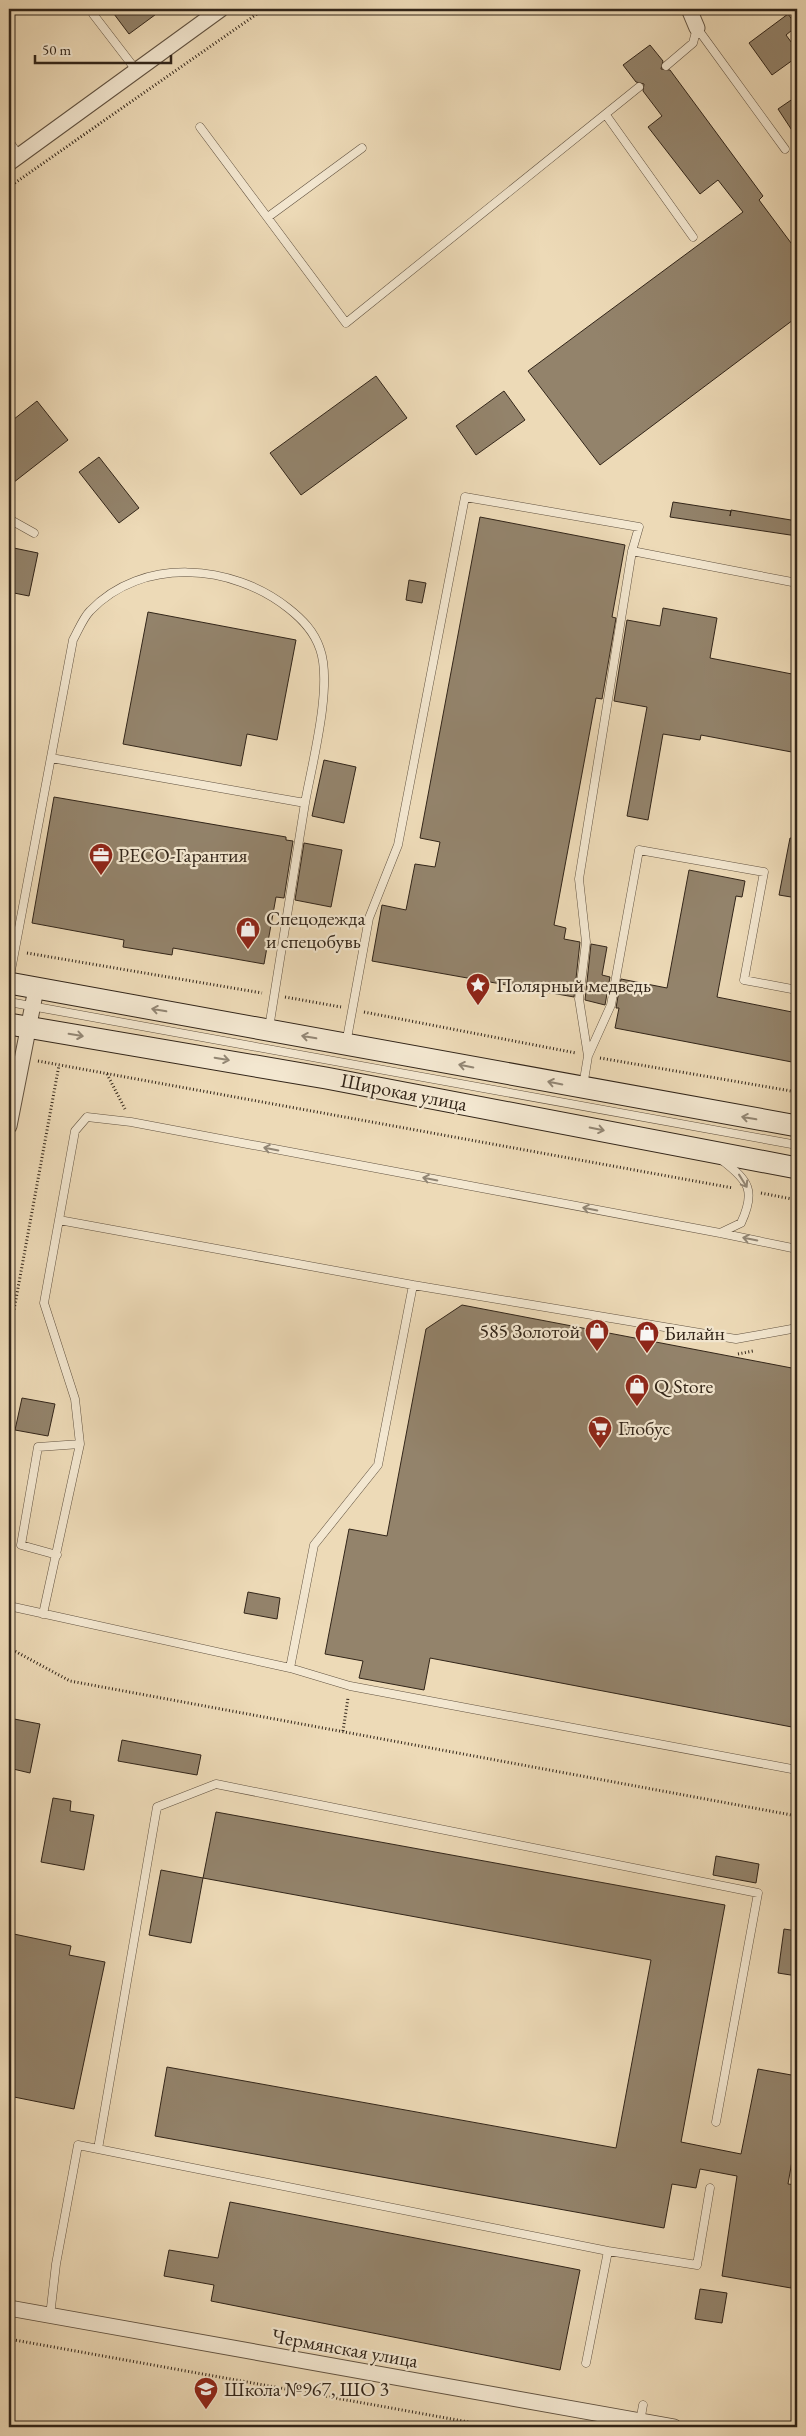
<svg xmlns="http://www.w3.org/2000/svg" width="806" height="2436" font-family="'EB Garamond',serif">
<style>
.building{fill:#93836b;stroke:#322519}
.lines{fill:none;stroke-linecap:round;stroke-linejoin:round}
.lane-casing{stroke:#615240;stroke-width:9}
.street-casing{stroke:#615240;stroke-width:17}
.secondary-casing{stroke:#322519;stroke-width:23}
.path{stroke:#322519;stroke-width:3;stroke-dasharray:1 2.5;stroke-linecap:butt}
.lane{stroke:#f3e7d0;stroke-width:8}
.street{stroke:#f3e7d0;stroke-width:15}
.secondary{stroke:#f3e7d0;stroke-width:21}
.oneway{stroke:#928674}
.labels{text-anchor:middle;stroke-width:4.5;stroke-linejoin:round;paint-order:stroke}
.poi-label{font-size:20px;fill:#322519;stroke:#f3e7d0;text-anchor:start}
.street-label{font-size:20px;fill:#322519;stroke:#f3e7d0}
</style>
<rect width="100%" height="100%" fill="#eddab7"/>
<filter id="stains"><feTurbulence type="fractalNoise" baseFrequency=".004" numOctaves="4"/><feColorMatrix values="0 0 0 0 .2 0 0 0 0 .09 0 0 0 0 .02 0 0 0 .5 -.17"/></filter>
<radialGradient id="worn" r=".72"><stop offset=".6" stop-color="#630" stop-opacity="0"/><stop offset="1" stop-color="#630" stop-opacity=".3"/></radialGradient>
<path class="building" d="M121,9h42l-34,25 -15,-20z
M788,14l9,12 -11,9 11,15v7l-25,18 -23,-32z
M650,45l13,16 -2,8 9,1 93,126 -4,4 38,51v66l-197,148 -72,-94 215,-159 -25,-32 -18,14 -52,-67 14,-11 -19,-25 1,-7 -8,-2 -13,-17z
M797,96v42l-19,-29z
M376,376l31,42 -106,77 -31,-42z
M504,391l21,29 -49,35 -20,-29z
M37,401l31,39 -59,46v-63z
M99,457l40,51 -20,15 -40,-51z
M673,502l58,9 -1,5 1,-6 66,11v15l-127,-19z
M480,517l145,28 -13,72 4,1 -14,81 -6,-1 -42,227 12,3 -2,11 16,3 -6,55 -202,-36 10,-56 24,5 9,-46 20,3 5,-25 -20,-4z
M9,547l29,6 -9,43 -20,-4z
M409,580l17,3 -4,20 -16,-3z
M663,608l54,10 -7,40 87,17v78l-96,-18 -1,5 -37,-6 -15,86 -21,-4 20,-109 -33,-6 13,-81 33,6z
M148,612l148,28 -19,100 -30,-6 -6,32 -118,-22z
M324,760l32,7 -12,56 -32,-7z
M54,797l232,40v3l7,1 -9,57 -8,-1 -12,67 -91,-16 -1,7 -49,-8 1,-7 -92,-17z
M790,838l7,1v59l-18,-3z
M304,843l38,7 -11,57 -36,-7z
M689,870l56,11 -3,16 -6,-1 -19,101 80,16v50l-182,-35 4,-20h-3l5,-29 46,9z
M591,944l16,3 -5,28 8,2 -5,28 -20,-5z
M462,1305l335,64v359l-367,-70 -6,32 -65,-12 4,-17 -38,-7 24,-125 38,7 39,-207z
M22,1398l33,6 -7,32 -33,-6z
M248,1592l32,6 -3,21 -33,-6z
M9,1718l31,6 -10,49 -21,-5z
M122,1740l79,15 -4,20 -79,-14z
M53,1798l18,3 -1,10 24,4 -10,55 -43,-8z
M216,1812l509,93 -44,237 60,12 17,-85 39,7v56l-9,52 9,1v66l-6,37 -69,-12 15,-100 -37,-7 -4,19 -24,-4 -8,44 -509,-92 12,-69 449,81 35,-188 -448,-82z
M716,1856l43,8 -3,19 -43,-8z
M161,1870l42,8 -12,65 -42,-8z
M784,1929l13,2v45l-19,-3z
M9,1933l62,13 -2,9 36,7 -31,147 -65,-13z
M230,2202l350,68 -20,100 -349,-69 3,-16 -50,-9 5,-26 49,8z
M700,2289l27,4 -5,30 -27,-4z"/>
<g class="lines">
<defs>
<path id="lane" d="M93,14l43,56
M697,28l88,121
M666,66l27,-23 4,-15
M606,115l87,122
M200,127l146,196 293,-236
M9,141l10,15
M268,217l94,-69
M9,519l25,14
M51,758l254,45 -36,225
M9,981l64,-341c5,-9 10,-22 17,-29 52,-55 143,-47 198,-3 14,11 26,23 32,41 13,36 -8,115 -15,154
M9,1002l788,143
M346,1044l23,-126 29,-73 67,-348 174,30 -7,24 165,32
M588,1056l23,-51 28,-155 125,22 -20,108 53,10
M583,1086l5,-30 -9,-57 7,-57 -7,-63 53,-328
M59,1220l354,65
M720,1233l21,-10c15,-32 8,-42 -18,-62
M57,1555l-36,-10 17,-98 42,-3
M9,1606l281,62 24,-123 64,-80 35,-180 323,54 61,-11
M43,1614l37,-170 -5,-45 -31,-96 31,-172 12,-14 44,5 589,111 77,16
M290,1668l60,18 447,84
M98,2149l59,-342 59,-23 542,109 -42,229
M608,2251l89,14 13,-77
M50,2316l6,-52 22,-119 530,106 -22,112
M640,2422l3,-17"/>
<path id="street" d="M689,9l8,19
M9,163l212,-154
M9,1126l27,-137
M9,2308l665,119"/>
<path id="secondary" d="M9,983l788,143
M9,1024l317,54 471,90"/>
</defs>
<use href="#lane" class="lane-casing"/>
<use href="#street" class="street-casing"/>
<use href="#secondary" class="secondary-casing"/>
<path class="path" d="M9,187l255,-178
M27,953l235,40
M285,997l56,10
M364,1012l212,41
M600,1058l197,34
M38,1061l695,127
M107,1074l18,35
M761,1193l36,7
M9,1337l50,-272
M738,1354l15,-3
M9,1648l61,33 727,135
M343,1731l5,-33
M9,2274v4
M9,2339l487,88"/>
<use href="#lane" class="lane"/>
<use href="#street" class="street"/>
<use href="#secondary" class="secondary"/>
</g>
<defs><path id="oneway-shaft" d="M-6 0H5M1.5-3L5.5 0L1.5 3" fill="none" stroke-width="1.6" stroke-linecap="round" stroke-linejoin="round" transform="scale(1.25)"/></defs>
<g class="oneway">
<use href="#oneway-shaft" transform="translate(159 1010) rotate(-170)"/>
<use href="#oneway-shaft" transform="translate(76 1035) rotate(9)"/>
<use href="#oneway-shaft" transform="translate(309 1037) rotate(-170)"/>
<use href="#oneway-shaft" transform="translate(222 1059) rotate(10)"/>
<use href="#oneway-shaft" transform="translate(466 1066) rotate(-169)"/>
<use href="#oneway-shaft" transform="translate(555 1083) rotate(-169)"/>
<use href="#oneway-shaft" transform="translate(749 1118) rotate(-170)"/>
<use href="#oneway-shaft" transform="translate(597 1129) rotate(11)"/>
<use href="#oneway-shaft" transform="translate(271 1149) rotate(-169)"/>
<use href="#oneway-shaft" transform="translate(430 1179) rotate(-169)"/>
<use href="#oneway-shaft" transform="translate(743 1181) rotate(58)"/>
<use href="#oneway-shaft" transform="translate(590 1209) rotate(-169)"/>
<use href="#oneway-shaft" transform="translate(750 1239) rotate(-169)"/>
</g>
<defs>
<symbol id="office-pin" viewBox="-11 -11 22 30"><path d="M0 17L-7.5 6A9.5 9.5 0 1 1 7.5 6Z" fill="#8f2418" stroke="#f3e7d0"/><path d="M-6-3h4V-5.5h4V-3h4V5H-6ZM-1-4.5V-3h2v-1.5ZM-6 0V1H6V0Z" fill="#fff"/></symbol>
<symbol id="shop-pin" viewBox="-11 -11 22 30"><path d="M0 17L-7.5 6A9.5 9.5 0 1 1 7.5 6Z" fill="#8f2418" stroke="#f3e7d0"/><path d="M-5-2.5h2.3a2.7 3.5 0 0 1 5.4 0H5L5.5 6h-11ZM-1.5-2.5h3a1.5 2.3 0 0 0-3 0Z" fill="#fff"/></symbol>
<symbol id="sight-pin" viewBox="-11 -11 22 30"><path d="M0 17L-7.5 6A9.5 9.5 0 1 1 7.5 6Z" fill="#8f2418" stroke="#f3e7d0"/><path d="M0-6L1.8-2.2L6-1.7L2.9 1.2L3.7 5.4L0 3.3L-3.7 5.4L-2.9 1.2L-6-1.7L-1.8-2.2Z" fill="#fff"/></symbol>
<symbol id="supermarket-pin" viewBox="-11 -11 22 30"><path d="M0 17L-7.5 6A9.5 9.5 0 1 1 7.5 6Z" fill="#8f2418" stroke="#f3e7d0"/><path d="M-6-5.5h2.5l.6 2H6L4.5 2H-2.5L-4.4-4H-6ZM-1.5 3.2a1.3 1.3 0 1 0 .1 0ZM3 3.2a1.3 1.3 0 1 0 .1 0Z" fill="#fff"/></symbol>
<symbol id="school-pin" viewBox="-11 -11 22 30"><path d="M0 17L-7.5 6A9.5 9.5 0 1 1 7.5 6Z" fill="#8f2418" stroke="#f3e7d0"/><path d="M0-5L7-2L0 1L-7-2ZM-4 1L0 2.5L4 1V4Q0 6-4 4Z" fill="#fff"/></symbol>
</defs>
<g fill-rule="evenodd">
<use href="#office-pin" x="87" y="841" width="28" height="38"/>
<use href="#shop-pin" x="234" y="915" width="28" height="38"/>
<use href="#sight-pin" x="464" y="971" width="28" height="38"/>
<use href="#shop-pin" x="583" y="1317" width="28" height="38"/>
<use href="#shop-pin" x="633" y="1319" width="28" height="38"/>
<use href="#shop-pin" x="623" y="1372" width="28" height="38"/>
<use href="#supermarket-pin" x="586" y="1414" width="28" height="38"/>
<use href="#school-pin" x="192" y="2375" width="28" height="38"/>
</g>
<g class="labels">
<g class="poi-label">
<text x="118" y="862">РЕСО-Гарантия</text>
<text x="266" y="925">Спецодежда<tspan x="266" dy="23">и спецобувь</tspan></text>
<text x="496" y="992">Полярный медведь</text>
<text x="580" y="1338" text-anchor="end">585 Золотой</text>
<text x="664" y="1340">Билайн</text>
<text x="654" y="1393">Q Store</text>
<text x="618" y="1435">Глобус</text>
<text x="224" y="2396">Школа №967, ШО 3</text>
</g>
<g class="street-label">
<text transform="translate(404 1092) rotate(11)" y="7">Широкая улица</text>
<text transform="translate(345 2348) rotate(10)" y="7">Чермянская улица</text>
</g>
</g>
<rect width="806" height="2436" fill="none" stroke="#eddab7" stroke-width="30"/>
<rect x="10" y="10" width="786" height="2416" fill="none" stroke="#322519" stroke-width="2.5"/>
<rect x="15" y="15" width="776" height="2406" fill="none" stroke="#322519"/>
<path d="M35 55v8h136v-8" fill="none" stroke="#322519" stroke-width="2.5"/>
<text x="42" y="55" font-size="15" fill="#322519" stroke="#f3e7d0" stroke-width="4" paint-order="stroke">50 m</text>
<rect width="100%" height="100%" filter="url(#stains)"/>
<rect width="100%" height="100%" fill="url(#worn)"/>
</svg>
